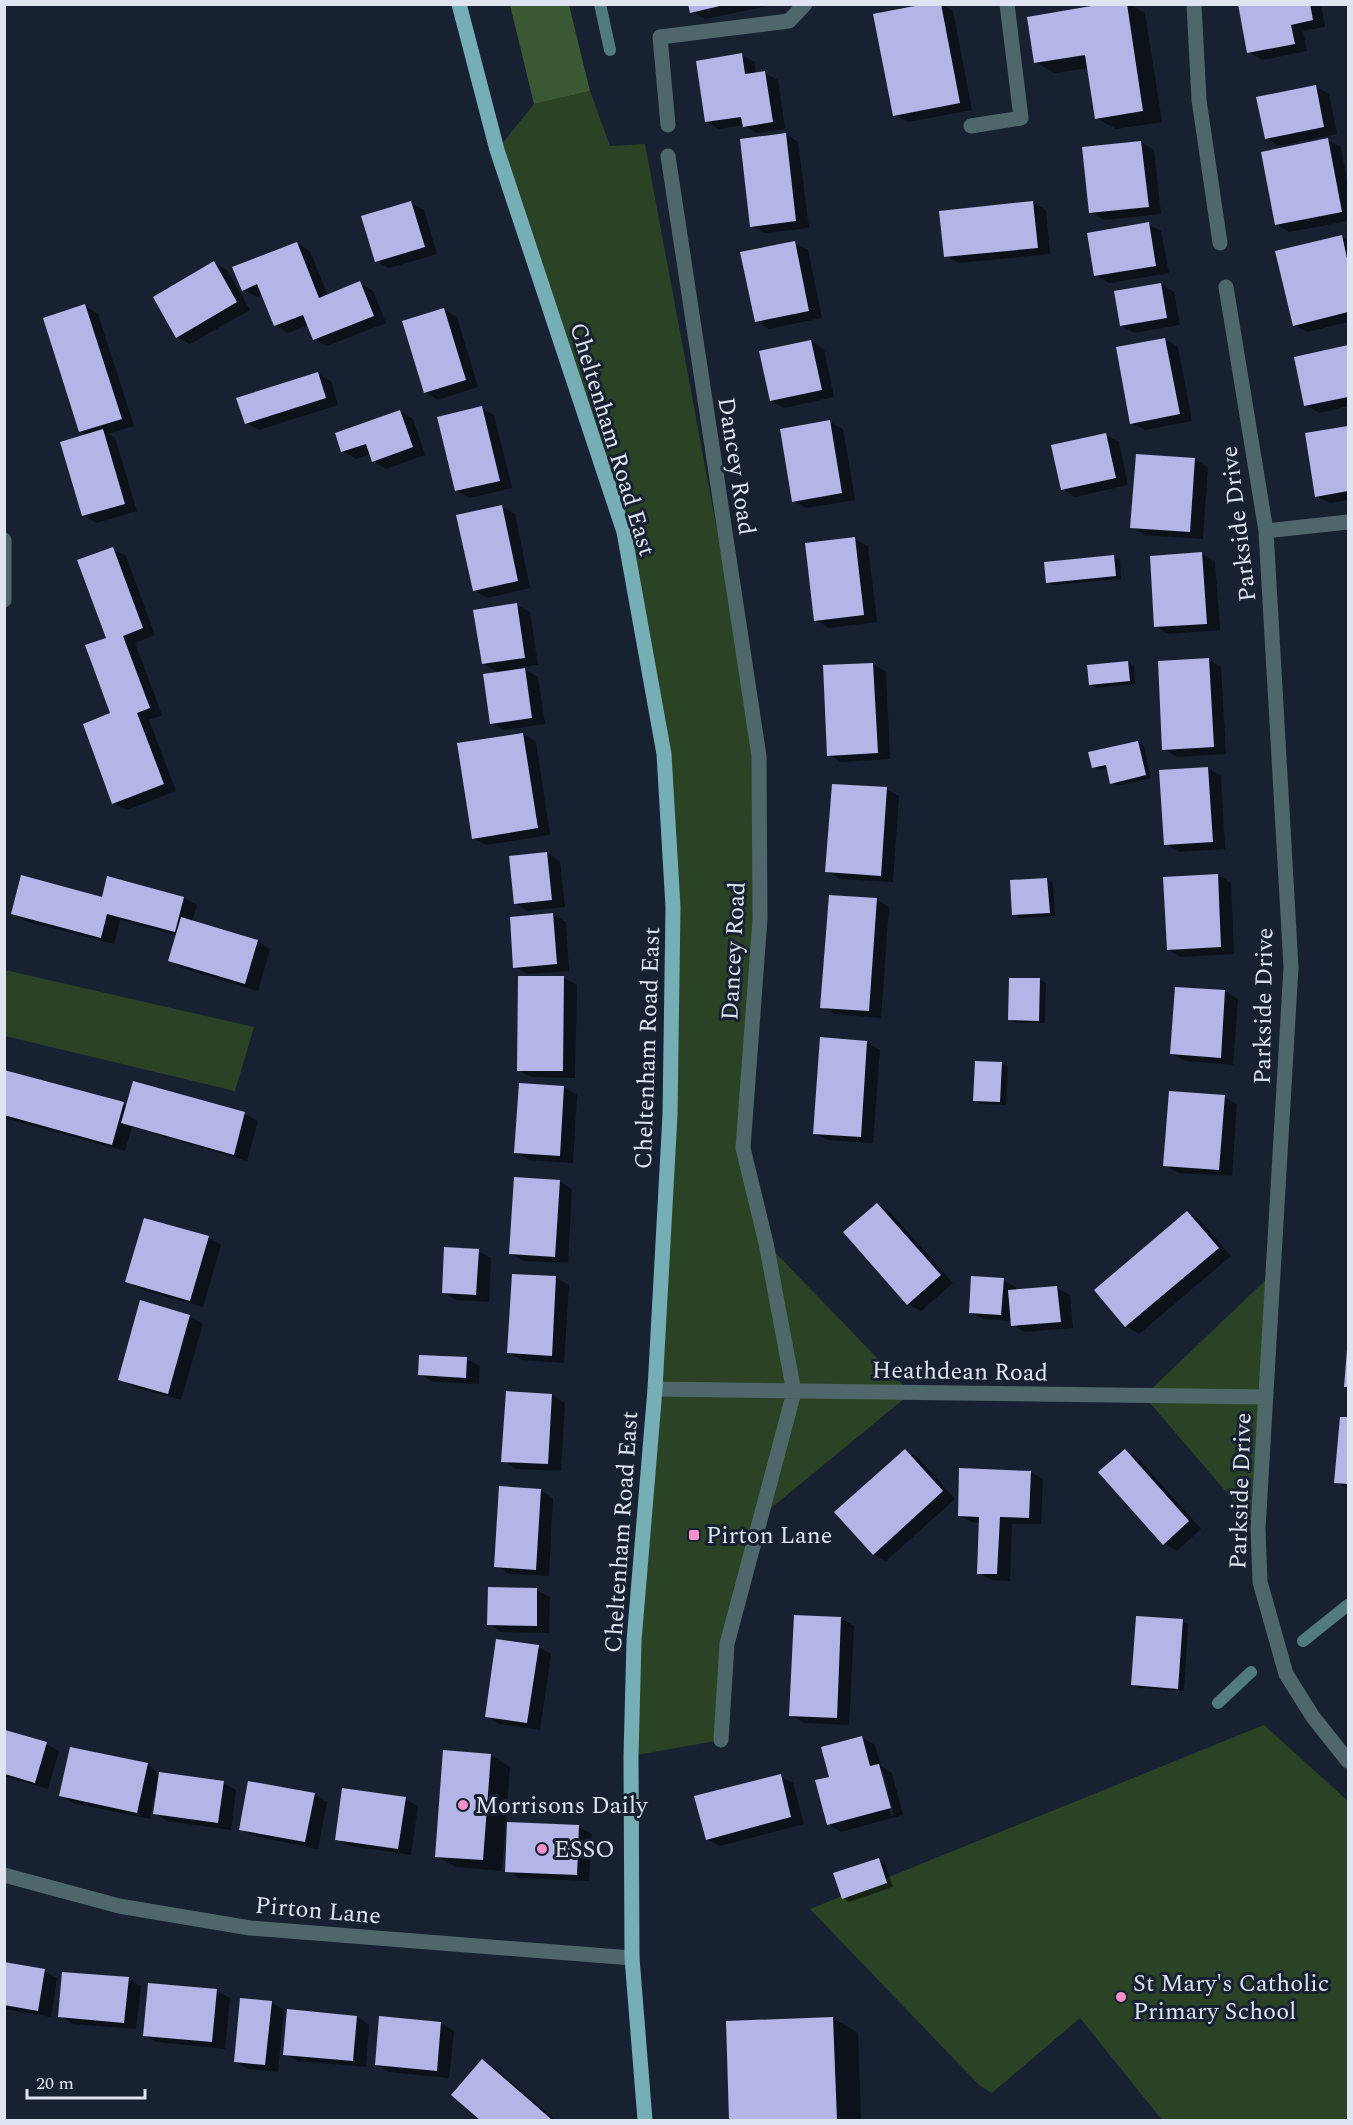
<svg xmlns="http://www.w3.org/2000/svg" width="1353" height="2125" font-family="Spectral,serif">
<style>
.green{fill:#2a4324}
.forest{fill:#3a5933}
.shadow{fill:#0007;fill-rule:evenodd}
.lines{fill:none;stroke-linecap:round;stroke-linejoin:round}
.stream{stroke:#517a81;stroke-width:12}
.building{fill:#b3b5e6}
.minor{stroke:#4d676a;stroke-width:15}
.major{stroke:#75aeb5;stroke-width:15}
.poi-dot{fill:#f890cc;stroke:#182131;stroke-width:2}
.labels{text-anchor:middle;stroke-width:6;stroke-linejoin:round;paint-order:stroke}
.street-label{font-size:24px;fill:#dee5f0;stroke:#182131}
.poi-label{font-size:24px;fill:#dee5f0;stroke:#182131;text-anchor:start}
</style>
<rect width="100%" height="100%" fill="#182131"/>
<path class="green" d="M590,91l20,55 35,-2 114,612 1,163 -17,230 23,94 145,150 -152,125 -32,126 -6,96 -90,16 39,-641 -6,-361 -40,-222 -127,-382 37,-46z
M5,970l249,57 -19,64 -230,-55z
M1273,1273l-15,256 -114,-133z
M1264,1725l84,76v319h-186l-82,-102 -88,75 -13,-8 -169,-176z"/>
<path class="forest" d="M510,5h59l21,86 -56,13z"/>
<path class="shadow" d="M690,4h77v2l-62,13 -13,-7z
M933,4h9l11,7 19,99 -64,12 -13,-7z
M1112,4h18l15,9 17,109 -46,7 -20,-11 -8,-50 -33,5 -20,-11z
M1239,4h82l4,23 -22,4 4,20 -45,9 -13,-8z
M742,55l13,7 1,12 9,-1 13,7 7,49 -28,4 -14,-8 -24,4 -13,-8z
M1316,87l13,7 8,40 -58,12 -13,-8z
M785,134l13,8 11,86 -44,5 -13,-7z
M1328,140l13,7 7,39v35l-59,11 -13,-8z
M1141,142l13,8 7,64 -57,6 -13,-8z
M1033,202l13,8 4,44 -91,9 -13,-7z
M411,203l13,7 13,44 -48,14 -13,-7z
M1148,224l13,7 8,42 -60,10 -13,-8z
M1341,236l7,4v82l-41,10 -13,-7z
M297,243l13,8 18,45 32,-13 13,8 13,32 -59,23 -13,-7 -5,-14 -21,8 -13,-8 -12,-31 -6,3 -13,-7z
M795,243l13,7 14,68 -53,11 -13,-8z
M214,263l13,7 23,40 -60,34 -13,-7z
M1161,284l13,8 6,33 -46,8 -13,-8z
M85,306l13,8 36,112 -26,8 7,4 22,73 -41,12 -13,-8 4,-80 -7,-4z
M444,309l13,8 21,70 -40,13 -13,-8z
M1165,339l13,8 14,74 -47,9 -13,-7z
M811,341l13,8 10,48 -50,11 -13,-7z
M1348,347v59l-29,7 -13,-8 -10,-47z
M318,374l13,7 7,24 -79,25 -13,-7z
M481,408l13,7 18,73 -42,10 -13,-7z
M400,411l13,8 12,36 -39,14 -13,-8 -2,-7 -15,5 -13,-8 -6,-17z
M830,422l13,7 12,71 -49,8 -13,-7z
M1348,427v73l-18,3 -13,-7 -11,-61z
M1106,435l13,7 9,43 -53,12 -13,-8z
M1195,460l13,7 -5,72 -58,-4 -13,-8z
M502,506l13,8 15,74 -43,10 -13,-8z
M855,539l13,7 9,76 -48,6 -13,-8z
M113,549l13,7 29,79 -20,8 27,72 -13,5 27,71 -49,19 -13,-7 -6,-164z
M1202,554l13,7 5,69 -51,4 -13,-7z
M1113,557l7,3 1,19 -68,6 -6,-3z
M517,605l13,7 8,53 -17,2 17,10 7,47 -41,6 -13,-7 9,-50 -17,-9z
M1208,659l13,8 5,87 -49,3 -13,-8z
M1128,662l6,4 1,18 -38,4 -6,-4z
M873,664l13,8 4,87 -49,3 -12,-7z
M523,734l13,8 14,93 -64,10 -13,-7z
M1138,742l6,4 7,32 -33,8 -6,-3 -4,-15 -9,2 -6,-3z
M1208,768l13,8 4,73 -46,3 -13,-8z
M886,789l13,7 -6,86 -53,-3 -13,-8z
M547,853l13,8 5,46 -37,4 -13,-8z
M1218,875l13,8 3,71 -53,3 -13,-8z
M108,878l76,20 13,7 -5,16 65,20 13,8 -12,42 -76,-23 -12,-7 7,-26 -57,-15 -6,24 -89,-23 -13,-8 91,-14z
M1047,879l6,4 2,33 -36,2 -6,-4z
M876,899l13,8 -8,111 -46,-4 -13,-7z
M553,915l13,7 3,49 -41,3 -13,-7z
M564,978l13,7 -2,93 -44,-1 -13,-7z
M1040,980l6,3 -1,40h-29l-6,-4z
M1225,991l13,8 -5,66 -48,-4 -13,-7z
M867,1042l13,8 -7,93 -46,-3 -13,-7z
M1002,1063l6,4 -2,38 -26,-1 -6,-4z
M4,1071l123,35 7,-23 111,31 13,7 -11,40 -115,-34 -7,24 -121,-33z
M520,1085l44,2 13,8 -4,68 -44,-3 -13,-8z
M1224,1097l13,7 -5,72 -54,-3 -13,-8z
M559,1181l13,8 -4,74 -44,-2 -13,-7z
M877,1205l13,7 63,71 -32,28 -13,-7z
M1188,1213l12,7 31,36 -92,78 -13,-8 -30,-36z
M208,1237l13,8 -18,62 -63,-18 -13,-8z
M478,1251l13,7 -2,44 -33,-2 -13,-8z
M556,1278l13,7 -5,78 -42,-3 -13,-7z
M1003,1280l13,7v4l41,-3 13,7 3,33 -48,4 -13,-7v-4l-29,-2 -13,-7z
M141,1302l49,14 13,8 -22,76 -48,-13 -13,-8z
M1348,1347v41l-2,-2z
M467,1359l13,7 -1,18 -46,-2 -13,-8z
M552,1395l13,8 -4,68 -45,-2 -13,-8z
M1341,1418l7,1v70l-12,-7z
M906,1451l12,7 37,41 -69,62 -13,-7z
M1125,1451l13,7 63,71 -24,22 -13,-8z
M1030,1472l13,7 -2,45h-29l-2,57 -18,-1 -13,-7 1,-50 -8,-1 -13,-7z
M540,1490l13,8 -4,78 -40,-2 -13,-8z
M537,1590l13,7 -1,36 -48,-1 -12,-8z
M841,1618l13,8 -5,99 -45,-2 -13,-8z
M1182,1621l6,3 -4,67 -45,-3 -6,-3z
M538,1647l13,7 -11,76 -41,-6 -13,-8z
M4,1732l42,12 13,7 -11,38 -44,-13z
M862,1737l13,8 6,21 11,7 11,42 -62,17 -13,-8 3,-46zM879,1771h4l11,44 -3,1z
M445,1752l46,3 19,12 -8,104 -46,-4 -20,-11z
M147,1764l12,10 64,9 13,7 -5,40 -64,-9 -12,-8 2,-15 -3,-1 -4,22 -77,-16 -12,-7z
M780,1776l13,7 11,41 -84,22 -13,-7z
M314,1794l13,8 -9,47 -64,-13 -13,-7z
M405,1799l13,7 -7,49 -61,-9 -13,-7z
M579,1827l13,7 -3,47 -70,-3 -12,-7z
M879,1860l6,3 8,24 -44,15 -6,-4z
M4,1964l40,7 13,7 -6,39 -47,-8z
M128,1979l13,7 -5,43 -63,-5 -13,-8z
M217,1991l13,7 -5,51 -68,-7 -13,-7z
M272,2003l12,7 -6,62 -30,-3 -13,-7z
M357,2017l12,8 -3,42 -68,-6 -13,-7z
M833,2018l25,15 3,87h-130l-4,-97z
M441,2023l13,8 -5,47 -60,-6 -13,-7z
M483,2061l13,8 59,51h-72l-30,-25z"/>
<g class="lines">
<path class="stream" d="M600,4l10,46
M1303,1641l45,-36
M1218,1703l33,-31"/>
</g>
<path class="building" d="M688,4h36v1l-34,8z
M925,4h16l19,99 -67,13 -20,-102z
M1103,4h24l16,107 -48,8 -10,-64 -51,8 -7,-46z
M1238,4h72l3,16 -22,5 4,19 -48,9z
M742,53l3,21 20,-3 8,51 -30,5 -2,-10 -36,5 -9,-61z
M1316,85l8,42 -59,12 -9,-42z
M786,133l10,88 -46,6 -10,-88z
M1328,138l14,74 -67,13 -14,-73z
M1141,141l8,66 -60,6 -7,-66z
M411,201l14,46 -50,15 -14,-46z
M1033,201l5,47 -94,9 -5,-46z
M1149,222l7,44 -62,10 -7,-43z
M1342,235l6,28v49l-55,14 -18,-75z
M795,241l14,70 -54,11 -15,-70z
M297,242l22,56 41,-17 14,35 -61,24 -10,-25 -29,11 -17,-42 -15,7 -10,-24z
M214,261l23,41 -61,36 -23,-41z
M1161,283l6,35 -47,8 -6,-35z
M85,304l37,115 -43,13 -36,-114z
M444,308l22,72 -42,13 -22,-72z
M1165,338l15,76 -50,10 -14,-77z
M811,340l11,50 -52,11 -11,-50z
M1348,345v52l-44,9 -10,-49z
M318,372l8,26 -81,26 -9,-26z
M482,406l18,75 -45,10 -18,-74z
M400,410l13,37 -41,15 -6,-18 -25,8 -6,-19z
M830,420l12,73 -50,9 -12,-73z
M1348,426v65l-33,6 -10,-64z
M103,429l22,75 -43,12 -22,-74z
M1106,433l10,45 -55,12 -10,-45z
M1136,454l59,4 -5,74 -60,-4z
M502,505l16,76 -45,10 -17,-76z
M855,537l9,78 -50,6 -9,-78z
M113,547l30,81 -20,8 27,72 -13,5 27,71 -52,20 -29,-80 27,-11 -25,-68 21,-7 -29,-78z
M1202,552l5,72 -53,3 -4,-71z
M1114,555l2,21 -70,7 -2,-21z
M517,603l8,55 -43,6 -9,-54z
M1209,658l5,89 -52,3 -4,-89z
M1128,661l2,20 -41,4 -2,-20z
M873,663l5,90 -51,3 -4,-91z
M525,668l7,50 -42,6 -7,-50z
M523,733l15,95 -66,11 -15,-96z
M1138,741l8,34 -36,9 -4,-19 -14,3 -4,-16z
M1208,767l5,75 -49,3 -5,-75z
M832,784l55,3 -6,89 -56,-4z
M547,852l5,48 -38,4 -5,-48z
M1218,874l3,73 -54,3 -4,-73z
M21,875l81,22 5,-21 77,21 -9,35 -68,-18 -6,24 -90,-24z
M1047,878l3,35 -38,2 -2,-35z
M829,895l48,3 -8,113 -49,-3z
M553,913l4,51 -44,4 -3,-51z
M181,917l77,23 -13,44 -77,-23z
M518,976h46l-1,95h-46z
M1009,978h31l-1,43 -31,-1z
M1175,987l50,3 -4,68 -51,-4z
M820,1037l47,4 -6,96 -48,-3z
M975,1061l27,1 -2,40 -27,-1z
M4,1070l120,32 -12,43 -108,-30z
M133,1081l112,31 -11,43 -113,-32z
M519,1083l45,3 -4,70 -46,-3z
M1169,1091l56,4 -6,75 -56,-4z
M514,1177l46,3 -5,77 -46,-3z
M877,1203l64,72 -34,30 -64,-73z
M1187,1211l32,37 -94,79 -31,-37z
M144,1218l65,18 -19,65 -65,-19z
M444,1247l35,2 -3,46 -34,-2z
M512,1274l44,2 -4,80 -45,-3z
M971,1276l33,2 -3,37 -32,-2z
M1057,1286l4,36 -50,4 -3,-36z
M140,1300l50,15 -22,79 -50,-14z
M1347,1350h1v37h-4z
M419,1355l48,2 -1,21 -48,-3z
M506,1391l46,3 -4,70 -47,-2z
M1340,1417h8v67l-14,-1z
M905,1449l38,42 -70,64 -39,-43z
M1125,1449l64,72 -26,24 -65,-73z
M959,1468l72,3 -2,47 -29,-1 -3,57h-20l2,-57 -21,-1z
M499,1486l42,3 -5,81 -42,-3z
M488,1587l49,1v38l-50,-1z
M794,1615l47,2 -4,101 -48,-2z
M1136,1616l47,3 -5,70 -47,-4z
M496,1639l43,6 -12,78 -42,-6z
M5,1730l42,12 -12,41 -30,-9z
M862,1736l8,30 9,-2 12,44 -64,17 -12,-45 14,-3 -8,-30z
M70,1747l78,16 -11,50 -78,-17z
M443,1750l48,4 -8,106 -48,-3z
M159,1772l65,9 -6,42 -65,-9z
M781,1774l10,43 -85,23 -12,-44z
M248,1781l67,12 -10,49 -66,-12z
M342,1788l64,9 -8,52 -63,-9z
M507,1822l72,3 -2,50 -72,-3z
M879,1858l8,25 -45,16 -9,-26z
M4,1962l41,7 -7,42 -34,-6z
M62,1972l67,5 -5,46 -66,-6z
M148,1983l69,6 -5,53 -69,-6z
M240,1998l32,3 -7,64 -31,-3z
M287,2009l70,7 -4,45 -70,-6z
M379,2016l62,6 -4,49 -62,-6z
M833,2017l4,103h-108l-3,-99z
M482,2059l69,60 -1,1h-70l-29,-25z"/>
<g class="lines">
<path class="minor" d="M1194,4l5,96 21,143
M668,125l-8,-88 129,-16 16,-17
M971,126l50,-8 -14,-114
M668,156l91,600 1,163 -17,229 23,95 28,149 -67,252 -6,96
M1226,287l40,244 25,436 -33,562 2,53 26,92 27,43 35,44
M1266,531l82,-9
M4,540v60
M655,1389l611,8
M4,1875l115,31 131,22 382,30"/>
<path class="major" d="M459,4l38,146 127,382 40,222 9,153 -3,208 -15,274 -21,252 -3,115 1,202 13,162"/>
</g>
<g class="poi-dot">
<rect x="688" y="1529" width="12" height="12" rx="3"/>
<circle cx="463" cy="1805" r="6"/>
<circle cx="542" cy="1849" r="6"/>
<circle cx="1121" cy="1997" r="6"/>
</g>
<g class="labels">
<g class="street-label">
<text transform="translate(613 439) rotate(73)" y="8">Cheltenham Road East</text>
<text transform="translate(737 466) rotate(81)" y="8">Dancey Road</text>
<text transform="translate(1238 524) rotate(-97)" y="8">Parkside Drive</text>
<text transform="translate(733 951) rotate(-87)" y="8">Dancey Road</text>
<text transform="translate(1263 1006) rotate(-89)" y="8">Parkside Drive</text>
<text transform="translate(647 1048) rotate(-88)" y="8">Cheltenham Road East</text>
<text transform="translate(960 1371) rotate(1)" y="8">Heathdean Road</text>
<text transform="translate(1240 1491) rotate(-88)" y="8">Parkside Drive</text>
<text transform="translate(621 1532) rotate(-86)" y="8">Cheltenham Road East</text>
<text transform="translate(318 1910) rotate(5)" y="8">Pirton Lane</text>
</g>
<g class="poi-label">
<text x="706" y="1543">Pirton Lane</text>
<text x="475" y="1813">Morrisons Daily</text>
<text x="554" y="1857">ESSO</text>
<text x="1133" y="1991">St Mary's Catholic<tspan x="1133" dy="28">Primary School</tspan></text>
</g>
</g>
<rect width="1353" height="2125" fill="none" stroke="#dee5f0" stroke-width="12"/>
<path d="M27 2089v9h118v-9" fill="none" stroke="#dee5f0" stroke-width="3"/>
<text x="36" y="2089" font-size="18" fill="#dee5f0" stroke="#182131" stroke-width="4.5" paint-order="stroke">20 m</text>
</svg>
